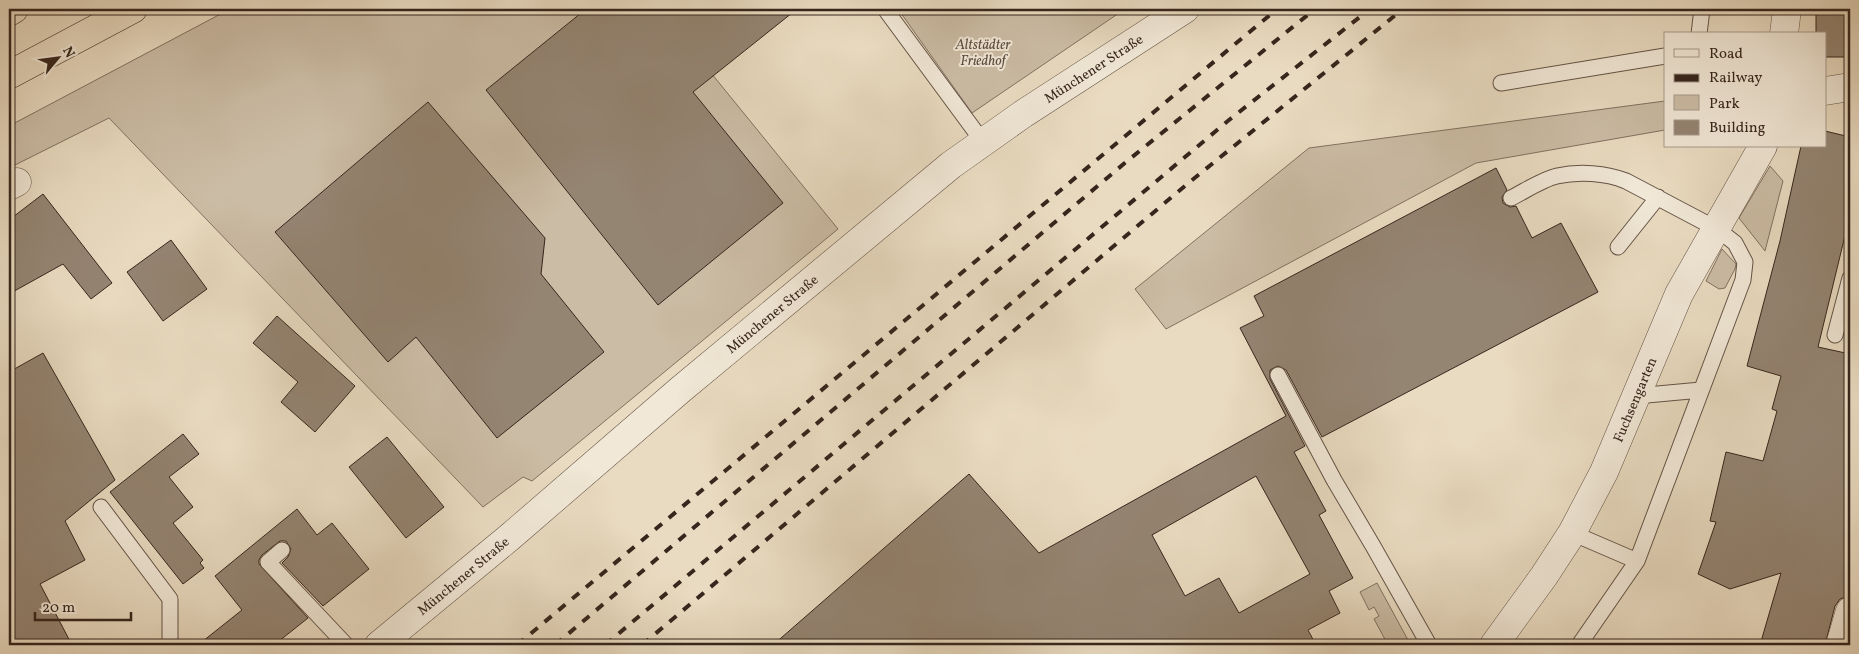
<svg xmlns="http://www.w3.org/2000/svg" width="1859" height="654" font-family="Vollkorn,serif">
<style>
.green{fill:#cbbca5;stroke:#817161}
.building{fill:#948472;stroke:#37261d;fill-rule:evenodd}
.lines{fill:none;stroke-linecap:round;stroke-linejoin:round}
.service-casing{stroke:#645346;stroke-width:17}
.minor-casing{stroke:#645346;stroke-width:29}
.motorway-casing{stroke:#37261d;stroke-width:29}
.service{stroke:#f1e8d7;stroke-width:15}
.minor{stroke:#f1e8d7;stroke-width:28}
.motorway{stroke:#e9dbc1;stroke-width:28}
.rail{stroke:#37261d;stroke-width:4;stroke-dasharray:9 9;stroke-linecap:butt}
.labels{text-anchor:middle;stroke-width:4;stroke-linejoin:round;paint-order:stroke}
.park-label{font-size:14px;font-style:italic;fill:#5c4c3f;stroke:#f1e8d7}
.street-label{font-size:14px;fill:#37261d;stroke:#f1e8d7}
</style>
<rect width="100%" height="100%" fill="#e9dbc1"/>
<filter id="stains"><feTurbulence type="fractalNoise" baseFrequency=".004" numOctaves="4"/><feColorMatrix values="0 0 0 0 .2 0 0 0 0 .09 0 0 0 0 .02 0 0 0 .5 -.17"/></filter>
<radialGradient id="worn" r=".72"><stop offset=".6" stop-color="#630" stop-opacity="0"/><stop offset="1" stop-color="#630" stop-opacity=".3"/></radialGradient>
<path class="green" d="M230,9h429l179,220 -306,252 -9,-4 -40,30 -374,-389 -100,50v-42z
M898,9h227l-153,104z
M1665,101v29l-189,33 -310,166 -31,-40 174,-141z
M1770,166l13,15 -18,70 -26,-33z
M1722,249l14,15 -1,5 -10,19 -6,1 -13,-8z
M1377,583l31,57 -10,5h-10l-14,-26 5,-3 -5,-9 -5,3 -9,-18z"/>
<path class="building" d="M586,9h211l-104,83 90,111 -125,102 -172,-215z
M1816,9h34v48h-25v-23h-9z
M428,102l117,136 -4,36 63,78 -107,86 -81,-101 -28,25 -113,-130z
M1825,131l25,6v78l-32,132 32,7v242l-10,3 -5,7 -10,39h-65l21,-72 -51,16 -32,-15 18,-52 -6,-1 16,-69 37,9 14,-50 -5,-2 9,-33 -34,-10 33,-125 21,-95h24z
M1496,168l11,22 -5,7 1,6 7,4 6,-1 16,32 29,-15 37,69 -276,145 -36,-67 -8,-4 -8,4v9l35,67 -11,6 32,59 -7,4 34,63 -24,13 11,22 -32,17 8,15h-543l196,-171 70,79 247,-137 -46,-88 24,-12 -10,-20zM1256,476l54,98 -71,39 -20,-35 -34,18 -33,-61z
M43,194l69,89 -21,16 -28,-35 -54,30v-74z
M171,240l36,49 -44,32 -36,-49z
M277,316l78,70 -40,46 -34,-30 17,-20 -45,-39z
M43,353l72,127 -50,41 20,39 -45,24 32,61h-63v-273z
M183,434l16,20 -30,23 24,30 -20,16 30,37 -3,3 4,5 -21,16 -73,-92z
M387,437l57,70 -38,31 -57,-71z
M297,509l20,26 15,-12 37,46 -46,37 -41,-43 6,-6 3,-8 -5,-8h-6l-18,14 -3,5v4l49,54 -34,27h-76l44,-35 -27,-34z"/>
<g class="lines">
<defs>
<path id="service" d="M885,9l98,133
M1699,34l3,-25
M1501,83l164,-27
M1511,198c14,-7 32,-19 46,-22 22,-5 49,-3 69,5l91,48 18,14 10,19 -2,18 -106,281 -58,84
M1618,247l40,-50
M1835,335l15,-57
M1278,375l56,105 39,66 56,99
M1636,396l65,-6
M101,507l69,92v46
M1572,533l65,28
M282,550l-14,12 78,83"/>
<g id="minor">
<path d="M1784,34l3,-25"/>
<path d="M1825,91l25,-4"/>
<path d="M9,186l8,-4"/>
<path id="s1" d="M379,645l132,-109 169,-146 271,-225 72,-51 162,-105"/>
<path id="s2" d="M1494,645l50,-69 28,-43 32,-61 75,-178 84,-148"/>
<path d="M1840,645l10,-34"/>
</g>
<path id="motorway" d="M9,12l5,-3
M9,75l124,-66"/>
</defs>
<use href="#service" class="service-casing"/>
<use href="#minor" class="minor-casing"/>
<use href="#motorway" class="motorway-casing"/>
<use href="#service" class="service"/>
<use href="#minor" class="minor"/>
<use href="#motorway" class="motorway"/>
<path class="rail" d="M517,645l760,-636
M555,645l571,-483 189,-153
M605,645l624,-525 141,-111
M642,645l544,-460 217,-176"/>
</g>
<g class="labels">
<g class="park-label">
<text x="983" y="49">Altstädter<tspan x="983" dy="16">Friedhof</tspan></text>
</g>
<g class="street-label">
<text dy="5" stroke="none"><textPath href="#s1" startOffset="919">Münchener Straße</textPath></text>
<text dy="5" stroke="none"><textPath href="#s1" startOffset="514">Münchener Straße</textPath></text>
<text dy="5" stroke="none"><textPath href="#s2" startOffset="284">Fuchsengarten</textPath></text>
<text dy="5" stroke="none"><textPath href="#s1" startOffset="109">Münchener Straße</textPath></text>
</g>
</g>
<rect width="1859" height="654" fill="none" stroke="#e9dbc1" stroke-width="30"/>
<rect x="10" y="10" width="1839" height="634" fill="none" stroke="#37261d" stroke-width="2.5"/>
<rect x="15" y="15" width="1829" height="624" fill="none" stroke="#37261d"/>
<rect x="1664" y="32" width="162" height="115" fill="#f1e8d7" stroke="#a79a8d"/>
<rect x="1674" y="49" width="25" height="8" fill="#f1e8d7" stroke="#a79a8d"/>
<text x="1709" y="58" font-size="15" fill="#37261d">Road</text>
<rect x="1674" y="74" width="25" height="8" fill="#37261d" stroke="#a79a8d"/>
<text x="1709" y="82" font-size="15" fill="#37261d">Railway</text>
<rect x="1674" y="95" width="25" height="15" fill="#cbbca5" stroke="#a79a8d"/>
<text x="1709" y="108" font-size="15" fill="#37261d">Park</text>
<rect x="1674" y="120" width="25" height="15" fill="#948472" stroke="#a79a8d"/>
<text x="1709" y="132" font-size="15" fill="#37261d">Building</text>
<g transform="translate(58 58) rotate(61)" stroke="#f1e8d7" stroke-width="4" paint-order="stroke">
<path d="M0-4L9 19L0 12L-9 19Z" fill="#37261d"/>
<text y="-8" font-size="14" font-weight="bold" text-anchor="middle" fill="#37261d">N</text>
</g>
<path d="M35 612v8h96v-8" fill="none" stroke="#37261d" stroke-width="2.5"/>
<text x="42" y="612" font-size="15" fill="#37261d" stroke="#f1e8d7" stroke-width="4" paint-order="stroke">20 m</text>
<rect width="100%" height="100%" filter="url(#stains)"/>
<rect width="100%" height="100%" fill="url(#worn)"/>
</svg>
